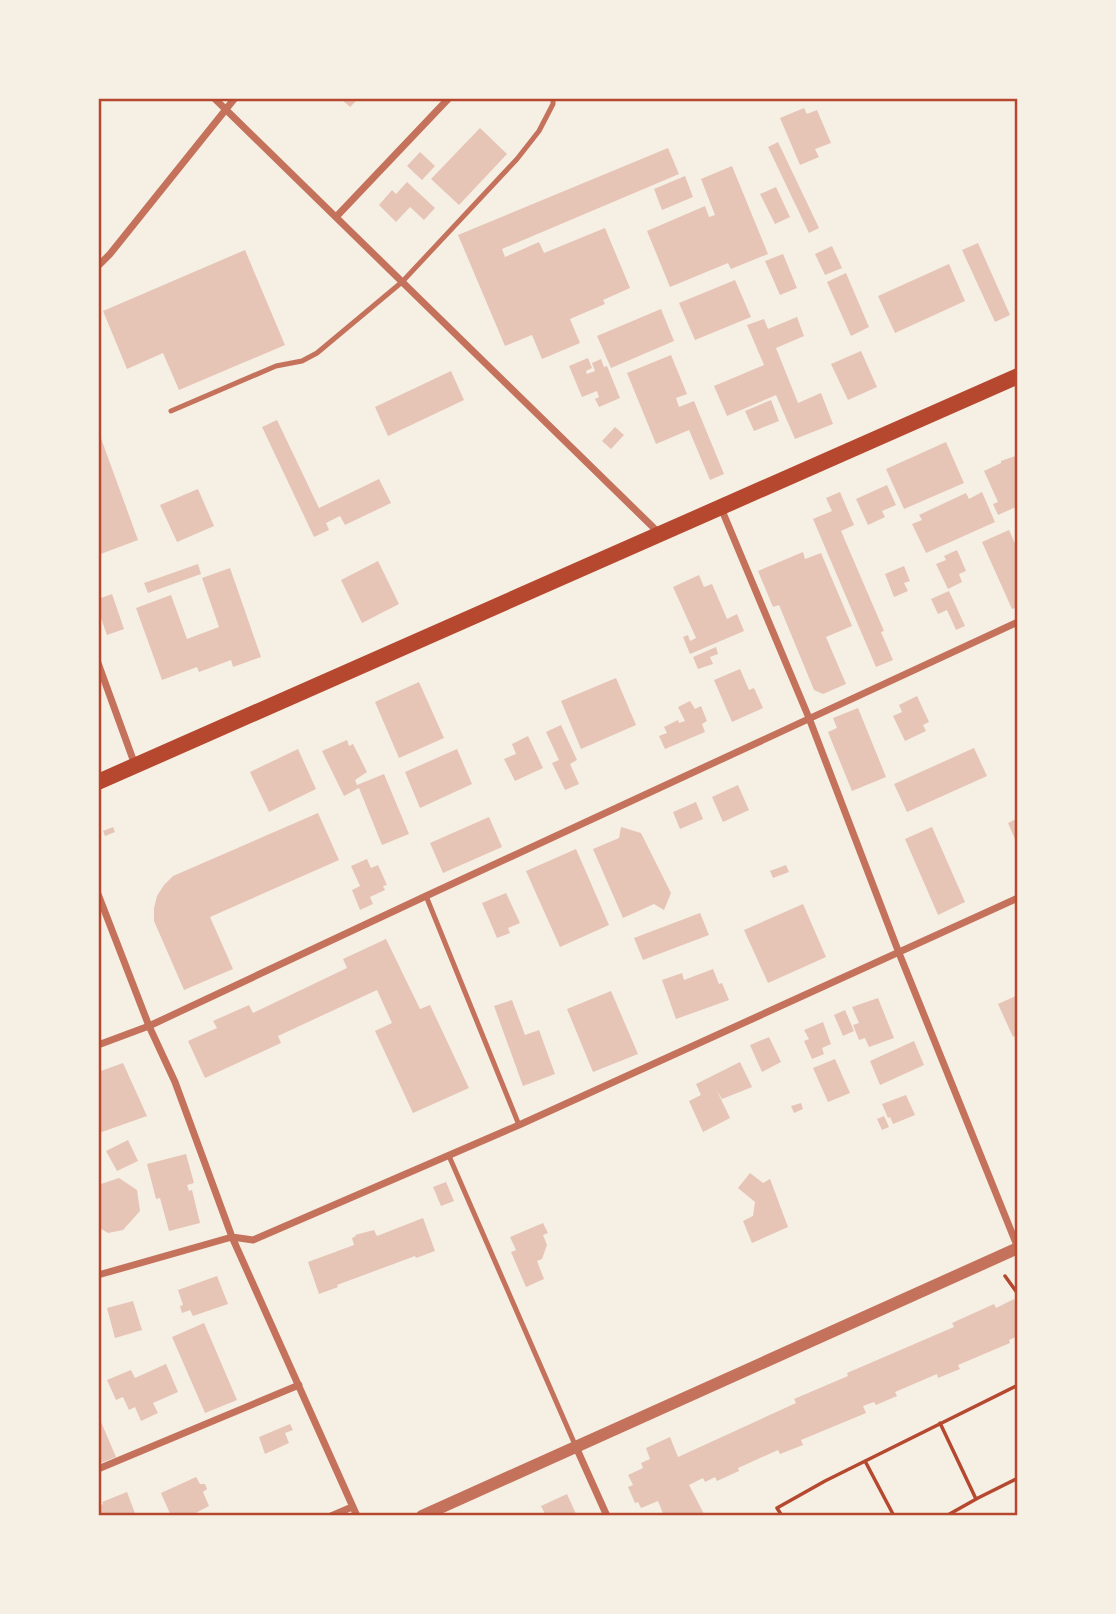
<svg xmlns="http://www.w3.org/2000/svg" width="1116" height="1614" font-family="Manrope,sans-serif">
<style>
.building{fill:#e6c5b7}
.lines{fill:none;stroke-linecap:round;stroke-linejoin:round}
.path{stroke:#b5482f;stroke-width:3.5}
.service{stroke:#c5725c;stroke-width:5}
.minor{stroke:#c5725c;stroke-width:7}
.tertiary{stroke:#c5725c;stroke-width:12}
.primary{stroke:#b5482f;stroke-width:16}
.neatline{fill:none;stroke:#b5482f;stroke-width:2.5}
</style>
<rect width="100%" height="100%" fill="#f6efe4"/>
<path class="building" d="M340,98h19l-9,9z
M804,108l3,6 10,-4 14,33 -16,6 4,8 -19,8 -20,-47z
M480,128l27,26 -48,51 -28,-26z
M778,142l41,86 -10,5 -41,-86z
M668,148l11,26 -177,75 3,8 34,-15 5,11 61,-25 25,60 -27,12 2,4 -35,15 10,24 -38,16 -10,-24 -27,11 -47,-111z
M420,152l15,14 -13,14 -15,-14z
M732,166l36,88 -37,15 -3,-6 -58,24 -23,-56 58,-25 4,11 6,-2 -14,-36z
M685,176l8,21 -31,13 -8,-21z
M407,182l28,26 -11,12 -14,-13 -14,15 -17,-17 13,-15 4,4z
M776,187l14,30 -15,7 -15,-30z
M978,243l32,72 -15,7 -33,-72z
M832,246l10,22 -17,7 -10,-21z
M245,250l40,95 -106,45 -16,-37 -36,16 -24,-58z
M783,254l14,34 -17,7 -15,-34z
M949,264l16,37 -70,32 -17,-37z
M846,273l23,54 -18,9 -24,-54z
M735,280l16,37 -56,23 -16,-37z
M661,309l13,32 -63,27 -14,-32z
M797,317l7,19 -28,12 22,55 23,-10 12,31 -38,15 -19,-44 -49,21 -13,-30 50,-21 -17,-40 17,-6 4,10z
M861,351l16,36 -29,13 -17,-36z
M671,355l16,39 -11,4 3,9 15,-6 30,73 -14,6 -21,-50 -33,14 -29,-71z
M588,358l4,10 -6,3 1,3 8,-3 -3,-8 9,-4 3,8 3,-1 13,32 -21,9 -4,-8 4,-2 -2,-6 -15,6 -13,-31z
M451,371l13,29 -76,36 -13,-29z
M771,400l8,21 -25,10 -9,-20z
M277,420l42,88 60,-29 12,24 -46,22 -5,-9 -14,7 3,7 -15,7 -52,-110z
M615,427l9,8 -13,14 -9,-8z
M98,430l40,110 -40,15z
M946,442l18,41 -60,26 -18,-40z
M1018,455v51l-20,9 -5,-11 5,-2 -14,-31 17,-8v-2z
M887,485l9,20 -14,6 3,6 -17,8 -12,-26z
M198,489l16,37 -37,16 -17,-37z
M840,492l14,33 -13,6 43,100 -3,1 12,28 -17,7 -63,-148 19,-8 -6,-13z
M982,492l13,30 -69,31 -14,-29 10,-4 -3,-5 47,-22 3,6z
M1009,530l9,20v57l-6,2 -30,-67z
M957,550l9,21 -7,3 3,8 -14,7 -12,-25 10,-4 -2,-4z
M803,552l2,7 16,-6 31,73 -26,11 20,47 -23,10 -9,-4 -35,-85 -6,2 -15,-36z
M378,561l21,43 -37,19 -21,-43z
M198,564l3,10 -53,19 -4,-10z
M904,566l6,15 -6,2 4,8 -14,6 -9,-23z
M230,568l31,89 -28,10 -2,-7 -32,12 -2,-5 -35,13 -26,-72 35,-13 16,44 32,-12 -17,-49z
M699,575l5,12 8,-3 15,35 10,-5 7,17 -54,23 -7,-17 5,-2 2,6 6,-3 -23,-51z
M949,591l16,35 -9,4 -9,-20 -9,4 -7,-15z
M112,594l12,35 -17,6 -9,-25v-11z
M716,647l2,7 -8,3 3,7 -15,5 -5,-12z
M740,669l9,21 5,-2 9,20 -31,14 -18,-42z
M616,678l20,47 -55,24 -20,-48z
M419,682l25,56 -45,20 -24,-56z
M917,696l12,26 -6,3 3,6 -21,10 -12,-25 9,-4 -3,-7z
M690,701l5,8 6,-3 6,15 -5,3 3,8 -40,17 -6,-13 8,-3 -3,-6 14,-7 1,3 6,-2 -7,-14z
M858,708l28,69 -34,14 -24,-59 9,-4 -4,-10z
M561,725l16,35 -7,4 9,20 -14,6 -13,-27 7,-3 -13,-28z
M528,736l15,32 -28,13 -11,-22 12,-5 -4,-10z
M347,740l2,6 4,-2 14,28 -12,8 2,5 27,-11 25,60 -27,11 -23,-57 -15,8 -22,-45z
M974,748l13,28 -80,36 -13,-28z
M298,749l18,40 -47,23 -19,-40z
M457,749l15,35 -52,24 -15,-36z
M738,785l11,25 -26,12 -11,-25z
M696,802l7,17 -23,10 -7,-17z
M318,813l21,47 -129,57 23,52 -49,21 -30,-69v-13l3,-12 7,-11 9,-9z
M489,817l13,30 -59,26 -13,-30z
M1018,818v28l-10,-23z
M113,827l2,5 -10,4 -2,-5z
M621,827l20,6 30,60 -7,17 -10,-6 -31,14 -30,-69 26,-11z
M932,827l33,75 -27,13 -33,-76z
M576,849l33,76 -49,22 -34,-76z
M367,859l4,9 7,-3 9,20 -4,1 2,4 -15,7 3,7 -13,6 -8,-20 8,-4 -9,-20z
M786,865l3,7 -16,6 -3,-7z
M506,893l14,30 -12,5 2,5 -13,5 -15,-35z
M803,904l23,53 -58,26 -24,-53z
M700,913l9,22 -66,25 -9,-22z
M386,939l34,70 10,-4 39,83 -56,25 -38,-82 17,-8 -15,-33 -99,46 3,7 -76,35 -17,-37 29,-13 -4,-7 36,-16 4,8 94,-45 -4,-9z
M713,969l6,15 3,-1 7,17 -53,19 -14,-39 20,-7 2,7z
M611,991l27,63 -45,18 -26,-63z
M1018,995v39l-5,3 -15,-33z
M878,998l16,40 -25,9 -4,-9 -6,2 -6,-15 6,-2 -7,-16z
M512,1000l13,35 14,-5 16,44 -32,12 -29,-80z
M845,1010l9,21 -11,5 -9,-21z
M823,1022l8,22 -9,4 2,6 -12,5 -8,-18 5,-2 -5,-9z
M769,1037l12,25 -19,10 -12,-27z
M914,1041l10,24 -44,20 -10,-24z
M835,1059l15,34 -22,9 -15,-34z
M740,1062l12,25 -30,12 -5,-8 13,27 -27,14 -14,-31 12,-6 -5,-11z
M123,1063l24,53 -48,17 -1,-61z
M906,1095l9,20 -22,9 -3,-7 -2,1 -6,-14z
M801,1103l2,6 -9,4 -3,-7z
M884,1116l5,11 -7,3 -5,-11z
M128,1140l10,21 -21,10 -11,-20z
M186,1154l8,29 -7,2 2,6 3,-1 8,33 -31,8 -9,-33 -4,1 -9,-35z
M750,1173l13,10 7,-4 18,48 -36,16 -9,-22 10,-5 2,-14 -17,-14z
M119,1178l18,12 3,21 -17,19 -15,3 -10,-6v-42z
M446,1182l8,19 -13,5 -8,-19z
M423,1218l12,33 -19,7 -1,-2 -78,29 1,2 -19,7 -11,-32 46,-17 -2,-7 4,-2 -1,-1 19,-5 3,6z
M543,1223l5,10 -5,2 4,10 -5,14 -5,2 7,18 -18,8 -15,-35 5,-2 -6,-13z
M217,1276l11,28 -35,12 -3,-6 -8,3 -2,-7 3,-1 -5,-15z
M1014,1299l4,8v29l-9,4 1,3 -52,22 2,4 -22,9 -1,-4 -42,18 2,4 -21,9 -2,-3 -11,4 3,7 -65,27 2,5 -23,9 -2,-4 -40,18 1,3 -22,10 -2,-4 -10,5 -2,-4 -14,7 16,31h-41l-6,-15 -17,7 -3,-6 -3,1 -7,-16 5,-2 -5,-10 15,-7 -2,-5 9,-4 -4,-11 24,-11 8,20 118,-54 -2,-4 54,-23 -1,-3 107,-46 -2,-4 42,-19 2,4z
M133,1301l9,29 -27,8 -8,-30z
M204,1323l33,77 -32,13 -33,-76z
M166,1364l12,28 -25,11 5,10 -17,8 -6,-14 -6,3 -6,-13 -7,3 -9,-20 24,-10 4,8z
M98,1415l18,42 -18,7z
M290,1424l3,6 -8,3 4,10 -24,11 -6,-17z
M196,1477l4,7h5l2,5 -4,3 6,14 -19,10h-19l-10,-23z
M127,1492l9,24h-38v-10l5,-2 -1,-2z
M567,1494l10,22h-31l-5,-10z"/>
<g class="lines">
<path class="path" d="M1005,1276l13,18
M940,1423l36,76 42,-21
M865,1461l29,55
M782,1516l-5,-8 48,-27 193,-96
M946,1516l32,-18"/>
<path class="service" d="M171,411l105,-45 26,-5 15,-8 85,-71 115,-123 22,-28 14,-27v-6
M426,896l93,229
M449,1156l127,291"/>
<path class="minor" d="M214,98l445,435
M336,217l113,-119
M98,266l12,-12 125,-156
M721,508l88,210 90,235 119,295
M98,663l37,102
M98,894l51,132 26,56 57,155 125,279
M98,1045l51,-19 277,-130 592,-274
M98,1275l134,-38 21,3 266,-115 499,-227
M576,1447l31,69
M98,1469l201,-84
M331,1516l21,-9"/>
<path class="tertiary" d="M422,1516l596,-268"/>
<path class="primary" d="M98,782l920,-406"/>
</g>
<rect width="1116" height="1614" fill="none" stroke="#f6efe4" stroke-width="200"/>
<rect x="100" y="100" width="916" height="1414" class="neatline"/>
</svg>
